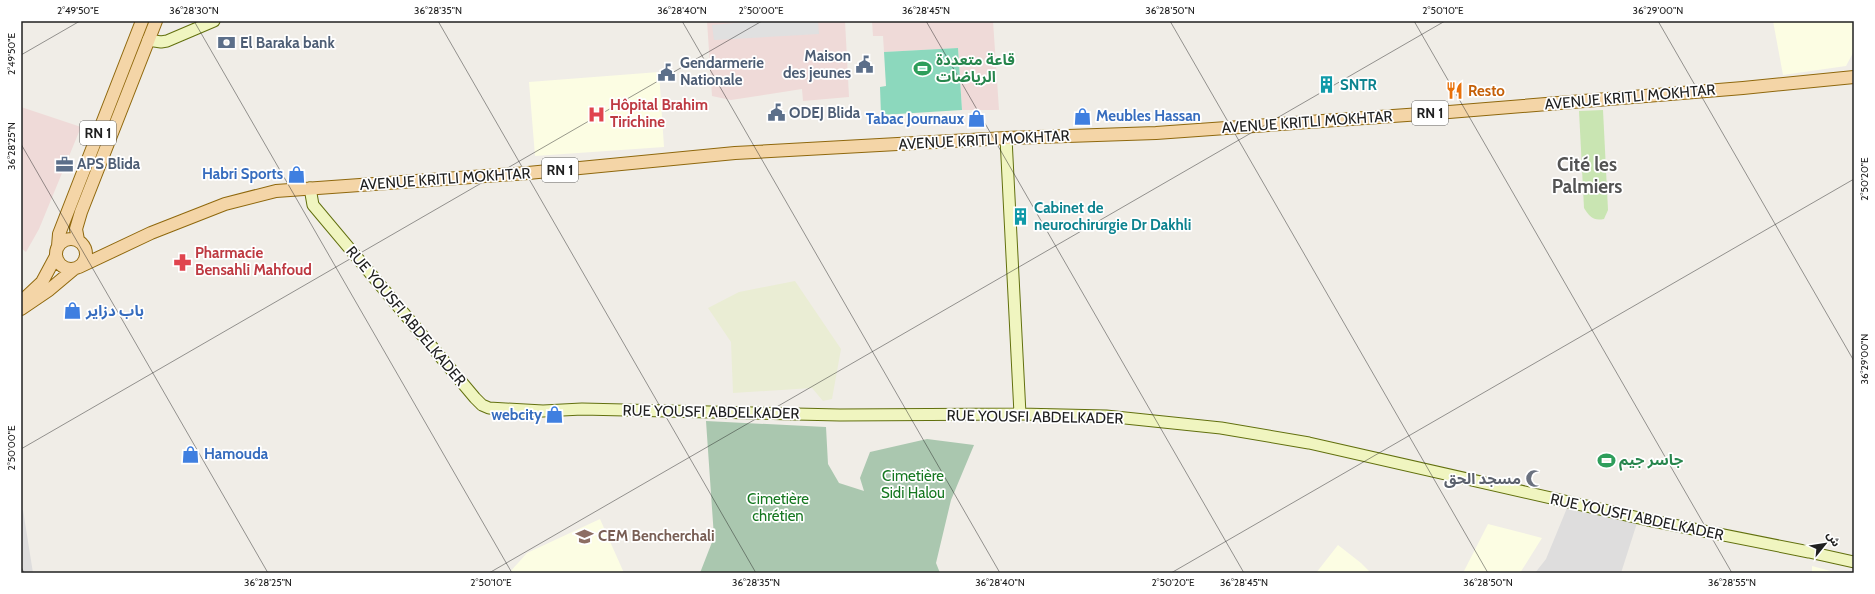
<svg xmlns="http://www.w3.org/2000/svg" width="1875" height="594" font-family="Cabin,'Noto Sans Arabic',sans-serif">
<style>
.residential{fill:#dedddd}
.commercial{fill:#efdad8}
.education{fill:#fcfde3}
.farmland{fill:#eaedd4}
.grass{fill:#c9e5b2}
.cemetery{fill:#aac7af}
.pitch{fill:#8cd8bd}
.parking{fill:#e0e0e0}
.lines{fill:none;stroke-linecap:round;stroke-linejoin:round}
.secondary-casing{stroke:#62700e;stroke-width:13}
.primary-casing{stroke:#8f680d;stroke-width:14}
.secondary{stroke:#f0f5c0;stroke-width:11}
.primary{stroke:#f4d5a7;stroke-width:12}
.ticks{fill:none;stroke:#202020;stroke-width:1;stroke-opacity:0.45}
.labels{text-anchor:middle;stroke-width:3.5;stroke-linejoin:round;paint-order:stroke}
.shield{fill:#fff;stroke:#636363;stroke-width:1}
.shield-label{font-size:14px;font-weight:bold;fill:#202020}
.service-label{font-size:15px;font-weight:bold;fill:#4e5e75;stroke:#fff;text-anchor:start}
.leisure-label{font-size:15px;font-weight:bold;fill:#27864d;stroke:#fff;text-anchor:start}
.culture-label{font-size:15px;font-weight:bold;fill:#0d838f;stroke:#fff;text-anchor:start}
.food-label{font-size:15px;font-weight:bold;fill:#c56008;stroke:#fff;text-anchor:start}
.street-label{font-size:15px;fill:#202020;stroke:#fff}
.health-label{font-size:15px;font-weight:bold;fill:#be3a42;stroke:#fff;text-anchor:start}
.shop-label{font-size:15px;font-weight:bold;fill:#366cbe;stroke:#fff;text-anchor:start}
.park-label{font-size:15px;fill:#157720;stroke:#fff}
.worship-label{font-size:15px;font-weight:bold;fill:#5b616d;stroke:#fff;text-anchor:end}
.education-label{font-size:15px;font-weight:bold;fill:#785e54;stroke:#fff;text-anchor:start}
.district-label{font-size:19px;font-weight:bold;fill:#535353;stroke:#fff}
.neatline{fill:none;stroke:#202020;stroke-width:1.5}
.ticks-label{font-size:10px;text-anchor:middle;fill:#202020}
</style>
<rect width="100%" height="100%" fill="#f0ede7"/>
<path class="residential" d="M1567,508l70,15 -16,50h-86l11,-14z
M21,510h2l10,63h-12z"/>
<path class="commercial" d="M707,21h138l4,76 -46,4 -1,-12 -71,11 -19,-4z
M872,21h121l6,89h-37l-4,-62 -74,4 -1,-16h-10z
M21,107l60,20 -42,102 -13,23 -5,-4z"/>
<path class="education" d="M1773,21h81v30l-8,15 -63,9z
M659,72l5,75 -129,9 -6,-74z
M600,519l24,54h-115l18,-20z
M1488,524l54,14 -22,35h-57z
M1338,545l23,18 10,10h-55z
M1812,566l26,7h-26z"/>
<path class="farmland" d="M795,281l46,68 -9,50 -9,2 -11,-13 -79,5 -2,-51 -23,-34 31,-16z"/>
<path class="grass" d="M1603,110l5,100 -4,9c-11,2 -14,-2 -20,-11l-5,-97z"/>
<path class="cemetery" d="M706,421l120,6 2,37 11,19 25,8 -4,-13 10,-26 57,-13 47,6 -23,55 -15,63 4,10h-240l14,-36z"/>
<path class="pitch" d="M958,48l4,62 -81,5 -1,-28 6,-1 -2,-34z"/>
<path class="parking" d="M756,21h62l1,13 -105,6 -2,-15z"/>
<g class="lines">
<defs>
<path id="secondary" d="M148,40l13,2 6,-1 47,-20
M1006,138l14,276
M310,188l3,17 162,193 7,7 7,3 54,3 39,-2 258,6 180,-1 86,2 115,12 88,15 339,77 161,32 45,10"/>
<path id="primary" d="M56 254a15 15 0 1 1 30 0a15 15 0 1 1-30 0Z
M78,240l-2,-11 5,-17 75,-191
M58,246l1,-12 83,-213
M79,267l72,-34 74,-29 51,-13 252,-18 207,-20 271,-15 150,-5 293,-21 294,-24 111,-11
M25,298l17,-16 14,-26
M21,309l28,-19 25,-21"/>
</defs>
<use href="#secondary" class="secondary-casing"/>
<use href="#primary" class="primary-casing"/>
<use href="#secondary" class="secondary"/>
<use href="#primary" class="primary"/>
</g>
<path class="ticks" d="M194,21l318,552M438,21l318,552M682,21l318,552M926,21l318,552M1170,21l318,552M1414,21l318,552M1658,21l196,340M21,55l59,-34M21,144l247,429M21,449l741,-428M21,567l3,6M489,573l956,-552M1171,573l683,-394"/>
<defs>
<symbol id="bank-bare" viewBox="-9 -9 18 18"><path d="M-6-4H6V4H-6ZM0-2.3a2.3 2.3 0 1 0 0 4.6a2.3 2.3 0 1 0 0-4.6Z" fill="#5c6f8a" stroke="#fff" stroke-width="2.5" paint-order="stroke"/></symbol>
<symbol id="civic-bare" viewBox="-9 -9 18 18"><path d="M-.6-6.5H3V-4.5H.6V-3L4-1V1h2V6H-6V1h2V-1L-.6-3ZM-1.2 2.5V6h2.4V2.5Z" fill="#5c6f8a" stroke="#fff" stroke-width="2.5" paint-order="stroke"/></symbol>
<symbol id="stadium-bare" viewBox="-9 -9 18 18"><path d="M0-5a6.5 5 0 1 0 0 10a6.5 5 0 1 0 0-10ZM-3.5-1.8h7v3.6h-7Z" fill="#2e9e5b" stroke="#fff" stroke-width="2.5" paint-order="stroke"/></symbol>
<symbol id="building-bare" viewBox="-9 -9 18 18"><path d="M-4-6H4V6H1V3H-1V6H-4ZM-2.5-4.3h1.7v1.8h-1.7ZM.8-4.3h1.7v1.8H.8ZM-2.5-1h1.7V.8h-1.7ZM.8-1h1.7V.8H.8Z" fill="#0f9aa8" stroke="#fff" stroke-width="2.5" paint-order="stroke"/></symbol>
<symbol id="restaurant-bare" viewBox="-9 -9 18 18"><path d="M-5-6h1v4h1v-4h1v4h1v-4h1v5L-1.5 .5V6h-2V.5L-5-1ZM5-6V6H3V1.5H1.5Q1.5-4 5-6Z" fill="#e8710a" stroke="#fff" stroke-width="2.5" paint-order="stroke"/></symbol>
<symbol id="hospital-bare" viewBox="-9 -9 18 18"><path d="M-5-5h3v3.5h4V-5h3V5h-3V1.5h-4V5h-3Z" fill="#e0444e" stroke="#fff" stroke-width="2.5" paint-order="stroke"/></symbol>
<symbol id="shop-bare" viewBox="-9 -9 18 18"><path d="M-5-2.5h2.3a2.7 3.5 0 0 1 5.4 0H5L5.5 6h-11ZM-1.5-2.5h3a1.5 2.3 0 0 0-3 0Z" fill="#3f7fe0" stroke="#fff" stroke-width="2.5" paint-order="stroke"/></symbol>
<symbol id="office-bare" viewBox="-9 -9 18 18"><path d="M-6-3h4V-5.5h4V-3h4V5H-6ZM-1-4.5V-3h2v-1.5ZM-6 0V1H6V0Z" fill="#5c6f8a" stroke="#fff" stroke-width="2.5" paint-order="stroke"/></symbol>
<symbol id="pharmacy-bare" viewBox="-9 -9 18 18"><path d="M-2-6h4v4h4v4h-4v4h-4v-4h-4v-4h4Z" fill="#e0444e" stroke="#fff" stroke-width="2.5" paint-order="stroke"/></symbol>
<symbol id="mosque-bare" viewBox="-9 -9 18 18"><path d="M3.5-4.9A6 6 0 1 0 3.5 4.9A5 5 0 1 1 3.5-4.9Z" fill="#6b7280" stroke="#fff" stroke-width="2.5" paint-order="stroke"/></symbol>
<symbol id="school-bare" viewBox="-9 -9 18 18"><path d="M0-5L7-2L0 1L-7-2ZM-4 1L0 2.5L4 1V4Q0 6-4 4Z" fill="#8d6e63" stroke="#fff" stroke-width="2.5" paint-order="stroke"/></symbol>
</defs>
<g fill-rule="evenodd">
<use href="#bank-bare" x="214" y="30" width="25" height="25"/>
<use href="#civic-bare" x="852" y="52" width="25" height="25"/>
<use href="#stadium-bare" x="910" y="56" width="25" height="25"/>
<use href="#civic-bare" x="654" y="60" width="25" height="25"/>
<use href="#building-bare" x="1314" y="72" width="25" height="25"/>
<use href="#restaurant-bare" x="1442" y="78" width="25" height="25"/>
<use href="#civic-bare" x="764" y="100" width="25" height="25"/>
<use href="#hospital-bare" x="584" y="102" width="25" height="25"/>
<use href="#shop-bare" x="1070" y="104" width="25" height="25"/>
<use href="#shop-bare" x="964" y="106" width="25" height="25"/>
<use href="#office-bare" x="52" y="152" width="25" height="25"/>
<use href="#shop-bare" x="284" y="162" width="25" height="25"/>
<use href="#building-bare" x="1008" y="204" width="25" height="25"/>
<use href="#pharmacy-bare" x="170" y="250" width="25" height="25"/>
<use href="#shop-bare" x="60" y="298" width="25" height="25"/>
<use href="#shop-bare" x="542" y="402" width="25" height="25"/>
<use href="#shop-bare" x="178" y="442" width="25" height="25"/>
<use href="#stadium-bare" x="1594" y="448" width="25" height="25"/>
<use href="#mosque-bare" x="1522" y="466" width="25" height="25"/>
<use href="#school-bare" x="572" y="524" width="25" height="25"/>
</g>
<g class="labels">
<g class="shield">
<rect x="1412" y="101" width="36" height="24" rx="3"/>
<rect x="80" y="121" width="36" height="24" rx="3"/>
<rect x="542" y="158" width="36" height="24" rx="3"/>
</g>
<g class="shield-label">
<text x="1430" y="118">RN 1</text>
<text x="98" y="138">RN 1</text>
<text x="560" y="175">RN 1</text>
</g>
<g class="service-label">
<text x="240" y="48">El Baraka bank</text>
<text x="851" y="61" text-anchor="end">Maison<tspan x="851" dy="17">des jeunes</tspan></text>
<text x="680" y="68">Gendarmerie<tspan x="680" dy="17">Nationale</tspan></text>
<text x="789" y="118">ODEJ Blida</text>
<text x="77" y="169">APS Blida</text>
</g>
<g class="leisure-label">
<text x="936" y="65">قاعة متعددة<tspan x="936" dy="17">الرياضات</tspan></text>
<text x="1619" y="465">جاسر جيم</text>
</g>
<g class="culture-label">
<text x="1340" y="90">SNTR</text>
<text x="1034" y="213">Cabinet de<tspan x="1034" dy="17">neurochirurgie Dr Dakhli</tspan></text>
</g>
<g class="food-label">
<text x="1468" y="96">Resto</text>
</g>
<g class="street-label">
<text transform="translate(1630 97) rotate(-5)" y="5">AVENUE KRITLI MOKHTAR</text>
<text transform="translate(1307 122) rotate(-4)" y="5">AVENUE KRITLI MOKHTAR</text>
<text transform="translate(984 140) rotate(-3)" y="5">AVENUE KRITLI MOKHTAR</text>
<text transform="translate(445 179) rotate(-4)" y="5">AVENUE KRITLI MOKHTAR</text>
<text transform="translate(406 316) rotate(50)" y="5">RUE YOUSFI ABDELKADER</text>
<text transform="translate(711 412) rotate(1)" y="5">RUE YOUSFI ABDELKADER</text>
<text transform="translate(1035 417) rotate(1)" y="5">RUE YOUSFI ABDELKADER</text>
<text transform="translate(1637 517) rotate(12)" y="5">RUE YOUSFI ABDELKADER</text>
</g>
<g class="health-label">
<text x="610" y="110">Hôpital Brahim<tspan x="610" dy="17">Tirichine</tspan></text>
<text x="195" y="258">Pharmacie<tspan x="195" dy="17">Bensahli Mahfoud</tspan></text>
</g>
<g class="shop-label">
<text x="1096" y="121">Meubles Hassan</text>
<text x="964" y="124" text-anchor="end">Tabac Journaux</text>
<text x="283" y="179" text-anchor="end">Habri Sports</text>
<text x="86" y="316">باب دزاير</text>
<text x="542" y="420" text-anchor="end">webcity</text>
<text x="204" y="459">Hamouda</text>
</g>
<g class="park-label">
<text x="913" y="481">Cimetière<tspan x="913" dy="17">Sidi Halou</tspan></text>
<text x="778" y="504">Cimetière<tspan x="778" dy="17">chrétien</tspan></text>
</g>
<g class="worship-label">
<text x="1521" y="484">مسجد الحق</text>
</g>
<g class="education-label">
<text x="598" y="541">CEM Bencherchali</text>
</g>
<g class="district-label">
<text x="1587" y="171">Cité les<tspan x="1587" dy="22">Palmiers</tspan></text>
</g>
</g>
<rect width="1875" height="594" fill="none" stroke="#ffffff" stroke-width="44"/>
<g transform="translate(1825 544) rotate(60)" stroke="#ffffff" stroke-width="3" paint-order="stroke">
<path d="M0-3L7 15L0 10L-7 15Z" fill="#202020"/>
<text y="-6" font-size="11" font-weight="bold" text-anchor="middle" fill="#202020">ش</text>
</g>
<rect x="22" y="22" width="1831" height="550" class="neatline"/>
<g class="ticks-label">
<text x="78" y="14">2°49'50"E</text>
<text x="194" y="14">36°28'30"N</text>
<text x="438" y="14">36°28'35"N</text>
<text x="682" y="14">36°28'40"N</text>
<text x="761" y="14">2°50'00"E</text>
<text x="926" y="14">36°28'45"N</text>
<text x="1170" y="14">36°28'50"N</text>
<text x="1443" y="14">2°50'10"E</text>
<text x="1658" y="14">36°29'00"N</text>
<text transform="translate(11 54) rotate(-90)" y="4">2°49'50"E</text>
<text transform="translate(11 146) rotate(-90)" y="4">36°28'25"N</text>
<text transform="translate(1864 179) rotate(-90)" y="4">2°50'20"E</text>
<text transform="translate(1864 359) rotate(-90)" y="4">36°29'00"N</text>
<text transform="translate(11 448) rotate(-90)" y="4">2°50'00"E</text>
<text x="268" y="586">36°28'25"N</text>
<text x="491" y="586">2°50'10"E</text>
<text x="756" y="586">36°28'35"N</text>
<text x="1000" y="586">36°28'40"N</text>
<text x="1173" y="586">2°50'20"E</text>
<text x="1244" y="586">36°28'45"N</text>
<text x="1488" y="586">36°28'50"N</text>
<text x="1732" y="586">36°28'55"N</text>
</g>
</svg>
